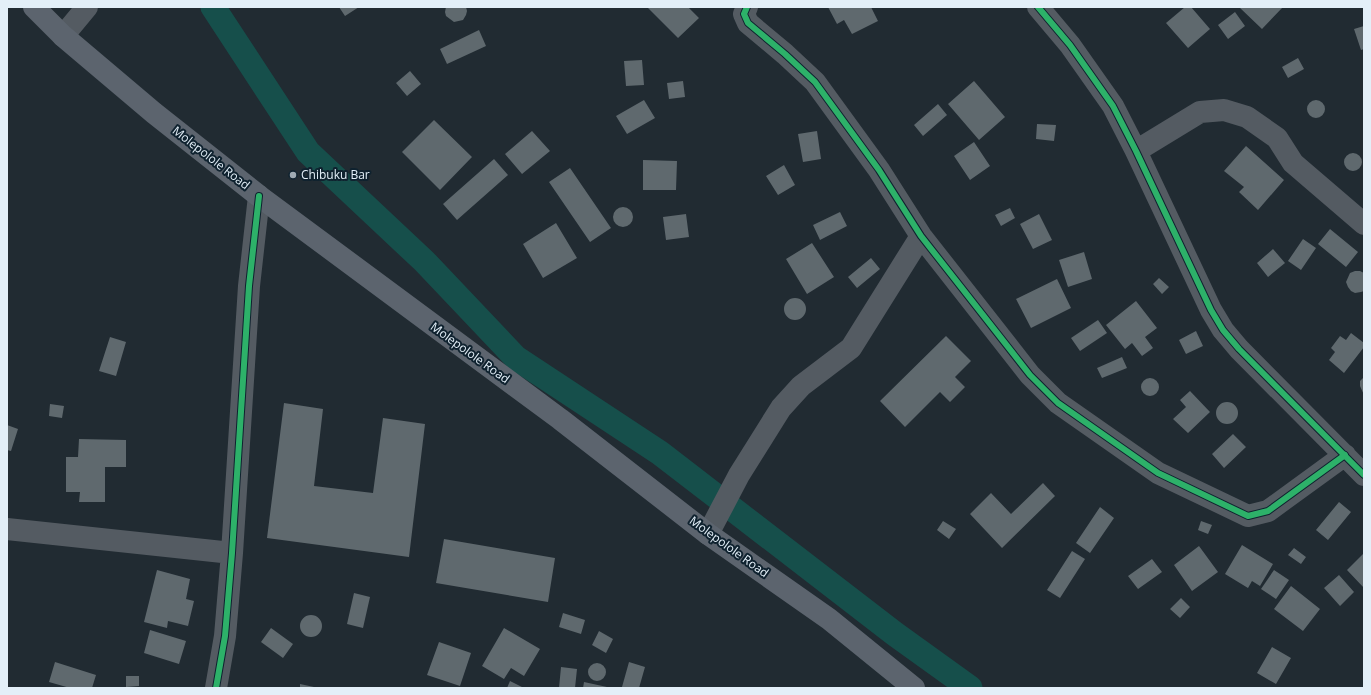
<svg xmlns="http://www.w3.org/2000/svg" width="1371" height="695" font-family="'Open Sans',sans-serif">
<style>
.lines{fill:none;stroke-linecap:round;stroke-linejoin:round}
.canal{stroke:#164f4b;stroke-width:25}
.building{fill:#5f696e}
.minor{stroke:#545b62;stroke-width:22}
.major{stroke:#5c646e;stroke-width:22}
.cycleway-casing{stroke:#0f222f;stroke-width:8}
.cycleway{stroke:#2db169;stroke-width:6}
.poi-dot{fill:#9faab3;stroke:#0f222f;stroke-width:1.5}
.labels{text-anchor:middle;stroke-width:4;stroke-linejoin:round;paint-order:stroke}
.street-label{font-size:12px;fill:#e3eff8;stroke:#0f222f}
.poi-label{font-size:12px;fill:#e3eff8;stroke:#0f222f;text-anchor:start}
</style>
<rect width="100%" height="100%" fill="#212b32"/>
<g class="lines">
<path class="canal" d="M213,7l95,145 116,109 92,97 144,95 235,181 75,54"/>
</g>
<path class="building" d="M339,7h20l-14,9z
M446,7h20l1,4 -1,4 -3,5 -9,2 -8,-6 -1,-4z
M647,7h41l11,11 -21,20z
M828,7h43l7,14 -26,13 -8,-14 -7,4z
M1185,7h6l19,22 -22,19 -22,-25z
M1239,7h44l-21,22z
M1235,12l10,14 -17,13 -10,-14z
M1364,26v23l-3,1 -7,-21z
M479,30l7,16 -39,18 -7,-15z
M1298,58l6,11 -16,9 -6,-11z
M642,60l2,25 -18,1 -2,-25z
M410,71l11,13 -14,12 -11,-13z
M683,81l2,16 -16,2 -2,-16z
M974,81l31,36 -26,23 -31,-36z
M644,100l11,18 -28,16 -11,-18z
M1307 109a9 9 0 1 1 18 0a9 9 0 1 1-18 0Z
M938,104l9,11 -24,21 -9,-11z
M434,120l38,37 -32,33 -38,-38z
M1037,124l19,1 -2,16 -18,-2z
M532,131l18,20 -28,23 -17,-20z
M817,131l4,28 -18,3 -5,-28z
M974,142l16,24 -20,14 -16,-24z
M1246,146l38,34 -26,30 -19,-18 5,-5 -20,-16z
M1344 162a9 9 0 1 1 18 0a9 9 0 1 1-18 0Z
M494,159l14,16 -51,45 -14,-16z
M643,160l34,1 -1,29h-33z
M784,165l11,20 -17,10 -12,-19z
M570,168l41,60 -21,14 -41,-60z
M613 217a10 10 0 1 1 20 0a10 10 0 1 1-20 0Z
M1010,208l5,10 -14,8 -6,-11z
M840,212l7,14 -27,14 -7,-15z
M686,214l3,23 -23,3 -3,-23z
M1039,214l13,26 -19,9 -13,-25z
M556,223l21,35 -34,20 -20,-34z
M1330,229l28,23 -12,15 -28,-23z
M1303,239l13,9 -15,22 -13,-9z
M812,243l22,34 -27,17 -21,-35z
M1273,249l12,14 -17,14 -11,-14z
M1084,252l8,27 -24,8 -9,-27z
M871,258l9,11 -23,19 -9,-11z
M1355,271h5l4,2v18l-3,1 -6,1 -4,-2 -3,-4 -2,-5 4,-9z
M1159,278l10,9 -7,7 -9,-10z
M1057,279l14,29 -40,20 -15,-29z
M784 309a11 11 0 1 1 22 0a11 11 0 1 1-22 0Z
M1136,301l21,27 -12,9 8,11 -11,8 -10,-13 -7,6 -19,-24z
M1098,320l9,13 -27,18 -9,-13z
M1196,331l7,15 -17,8 -7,-14z
M1351,333l13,10v4l-20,26 -15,-13 6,-8 -4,-4 9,-12 6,4z
M946,336l25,25 -16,16 10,10 -15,15 -10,-10 -35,35 -25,-26z
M110,337l16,5 -10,34 -17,-5z
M1122,357l5,11 -25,10 -5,-10z
M1364,377v18l-4,-9v-5z
M1141 387a9 9 0 1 1 18 0a9 9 0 1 1-18 0Z
M1190,391l20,21 -22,21 -15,-14 13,-12 -6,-7z
M1216 413a11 11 0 1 1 22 0a11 11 0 1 1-22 0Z
M284,403l39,6 -9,77 59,7 10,-75 42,6 -16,133 -142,-19z
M50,404l14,2 -2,12 -13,-2z
M7,425l11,4 -7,22 -4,-1z
M1233,434l13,13 -22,21 -12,-14z
M79,439l47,1v27h-21v35h-26l1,-10h-14v-35h12z
M1043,483l12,13 -53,52 -32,-34 21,-21 20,21z
M1339,502l12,10 -23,28 -12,-10z
M1100,507l14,11 -24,35 -14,-10z
M943,521l13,8 -7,10 -12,-9z
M1201,521l11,4 -4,9 -10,-4z
M444,539l111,19 -7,44 -112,-19z
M1242,545l31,19 -13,22 -8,-5 -4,7 -23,-14z
M1199,546l19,26 -26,19 -18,-26z
M1294,548l12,9 -5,7 -13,-9z
M1072,551l13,8 -25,39 -13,-8z
M1364,553v35l-17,-18z
M1152,559l10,13 -24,17 -10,-13z
M157,570l33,9 -4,20 8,2 -6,25 -20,-5 -1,7 -23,-6z
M1274,570l15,10 -13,19 -15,-10z
M1339,575l15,17 -14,14 -16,-18z
M1291,586l29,23 -17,22 -29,-22z
M354,593l16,4 -7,31 -16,-4z
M1181,598l9,9 -10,11 -10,-9z
M563,613l22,7 -4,14 -22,-7z
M300 626a11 11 0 1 1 22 0a11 11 0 1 1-22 0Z
M271,628l22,16 -10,14 -22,-16z
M504,628l36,21 -16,27 -13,-8 -7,11 -22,-13z
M150,630l36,11 -7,23 -35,-11z
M599,631l14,8 -7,14 -14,-8z
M439,642l32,11 -11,33 -33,-11z
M1272,647l19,11 -15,26 -19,-11z
M55,662l41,13 -4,13h-22l-21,-6z
M629,662l16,5 -6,21h-12l-5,-1z
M588 672a9 9 0 1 1 18 0a9 9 0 1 1-18 0Z
M561,667l16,2 -2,19h-16z
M126,676h13v10l-13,1z
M510,681l14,7h-17z
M584,682l23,5v1h-24z
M300,684l14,3v1h-14z"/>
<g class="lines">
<path class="minor" d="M747,7l-3,7 4,9 37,31 30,28 64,88 42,66 109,139 28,28 100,70 90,43 20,-5 77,-56
M1038,7l32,38 43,61 23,45 75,159 12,20 16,19 125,126
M63,36l24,-29
M1136,151l64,-39 24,-2 23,7 30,21 16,25 71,61
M7,529l225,24
M708,534l31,-59 42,-67 20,-22 50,-38 70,-112
M216,688l9,-52 7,-83 17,-267 10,-90"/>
<path class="major" d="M34,7l29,29 91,77 105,83 301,223 148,115 121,85 85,69"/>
<defs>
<path id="cycleway" d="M747,7l-3,7 4,9 37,31 30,28 64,88 42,66 109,139 28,28 100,70 90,43 20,-5 77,-56
M1038,7l32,38 43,61 23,45 75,159 12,20 16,19 125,126
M216,688l9,-52 7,-83 17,-267 10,-90"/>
</defs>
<use href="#cycleway" class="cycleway-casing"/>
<use href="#cycleway" class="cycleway"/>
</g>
<circle class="poi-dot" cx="293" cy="175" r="4"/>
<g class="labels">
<g class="street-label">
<text transform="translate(211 158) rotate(38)" y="4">Molepolole Road</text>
<text transform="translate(470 353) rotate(36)" y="4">Molepolole Road</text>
<text transform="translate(729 547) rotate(36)" y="4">Molepolole Road</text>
</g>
<g class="poi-label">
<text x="301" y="179">Chibuku Bar</text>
</g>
</g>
<rect width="1371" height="695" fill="none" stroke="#e3eff8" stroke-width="16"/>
</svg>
